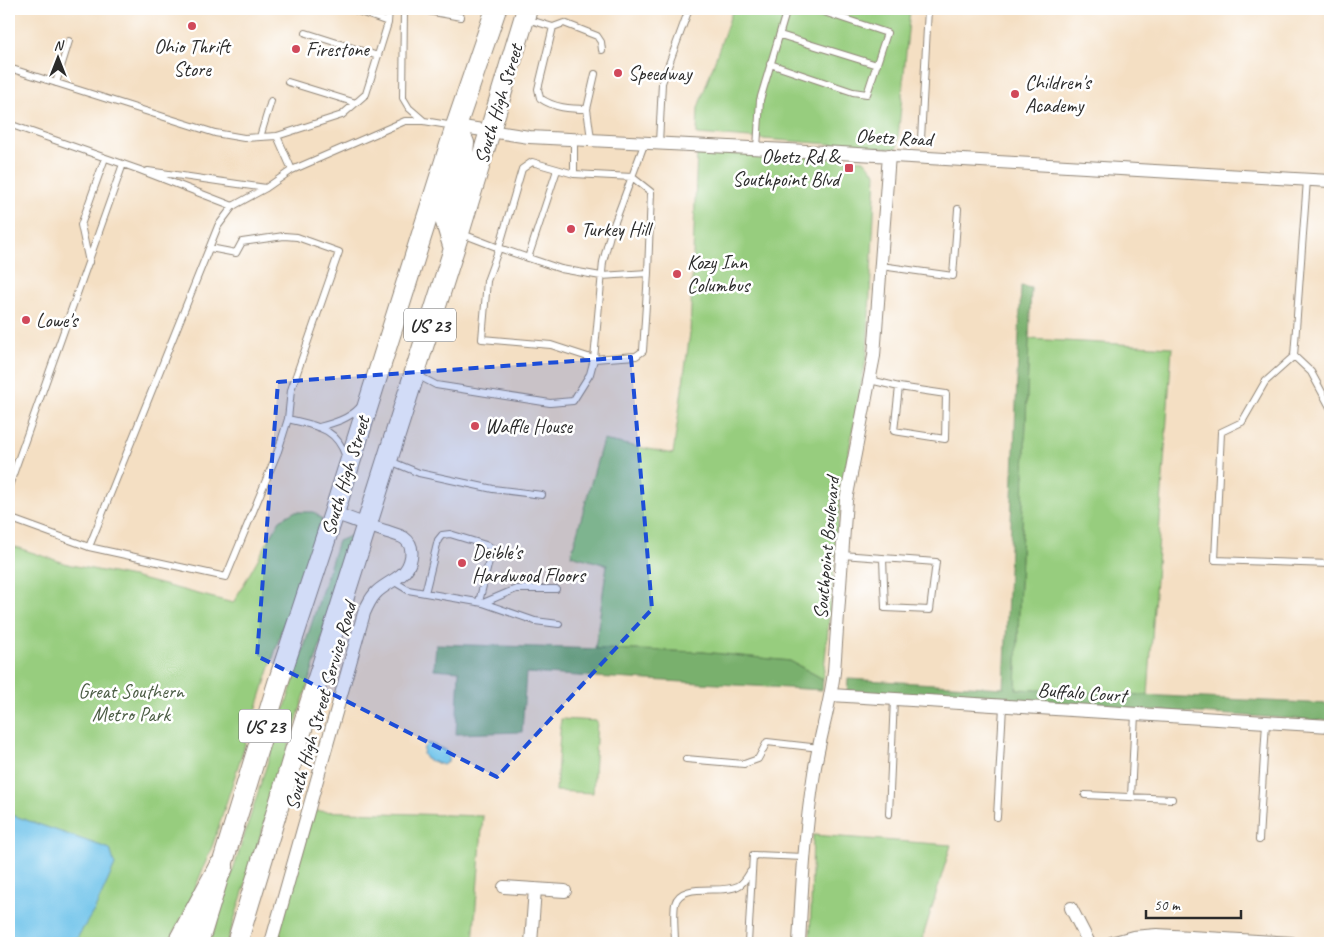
<svg xmlns="http://www.w3.org/2000/svg" width="1339" height="952" font-family="Caveat,sans-serif">
<style>
.green{fill:#97cd7e;stroke:#617c54}
.forest{fill:#79b06d;stroke:#526e4c}
.water{fill:#6dc2ea;stroke:#4c768a}
.lines{fill:none;stroke-linecap:round;stroke-linejoin:round}
.service-casing{stroke:#908577;stroke-width:8}
.minor-casing{stroke:#908577;stroke-width:14}
.primary-casing{stroke:#908577;stroke-width:22}
.motorway-casing{stroke:#908577;stroke-width:26}
.service{stroke:#fff;stroke-width:6}
.minor{stroke:#fff;stroke-width:12}
.primary{stroke:#fff;stroke-width:20}
.motorway{stroke:#fff;stroke-width:24}
.marked{fill:#1d4ed8;fill-opacity:0.2;stroke:#1d4ed8;stroke-width:4;stroke-dasharray:10 6;stroke-linejoin:round}
.poi-dot{fill:#d1495b;stroke:#fff;stroke-width:2}
.labels{text-anchor:middle;stroke-width:5;stroke-linejoin:round;paint-order:stroke}
.shield{fill:#fff;stroke:#6b6b6b;stroke-width:1}
.shield-label{font-size:19px;font-weight:bold;fill:#2b2b2b}
.poi-label{font-size:20px;fill:#2b2b2b;stroke:#fff;text-anchor:start}
.street-label{font-size:20px;fill:#2b2b2b;stroke:#fff}
.park-label{font-size:20px;fill:#4b5c44;stroke:#fff}
</style>
<rect width="100%" height="100%" fill="#fff"/>
<filter id="ink" filterUnits="userSpaceOnUse"><feTurbulence type="fractalNoise" baseFrequency=".02" numOctaves="2"/><feDisplacementMap in="SourceGraphic" scale="10" xChannelSelector="R" yChannelSelector="G"/><feConvolveMatrix kernelMatrix="1 2 1 2 8 2 1 2 1" color-interpolation-filters="sRGB"/></filter>
<filter id="wash" filterUnits="userSpaceOnUse"><feTurbulence type="fractalNoise" baseFrequency=".0096" numOctaves="4" result="noise"/><feDisplacementMap in="SourceGraphic" scale="20" xChannelSelector="R" yChannelSelector="G"/><feGaussianBlur stdDeviation="1.12" result="paint"/><feColorMatrix in="noise" values="0 0 0 0 0 0 0 0 0 0 0 0 0 0 0 0 0 1.4 0 .05"/><feComposite in="paint" operator="in"/></filter>
<g filter="url(#wash)">
<rect width="100%" height="100%" fill="#f4dfc3"/>
<path class="green" d="M733,9h177l-13,140 -200,-15 1,-26z
M697,151l167,9 12,14 -9,180 -25,135 -19,190 -33,-18 -87,-9 -108,-3 12,-84 -36,-10 32,-115 70,14 17,-121z
M1029,339l143,8 -24,348 -132,-6z
M294,512h20l8,7 -35,95 -74,230 -23,57 -21,42h-160v-398l62,20 62,12 100,26 47,-83z
M355,534l-128,409h-17l128,-402z
M561,719l36,2 -4,72 -37,-2z
M313,811l170,5 -10,127h-197z
M813,835l138,10 -30,98h-111z"/>
<path class="forest" d="M1021,286l10,2 -15,401 314,15v17l-483,-29 1,-13 156,9z
M436,644l267,8 87,9 33,18 -1,11 -296,-17 -4,59 -66,2 3,-63 -25,-2z"/>
<path class="water" d="M428,743l18,7 3,4 -1,8 -5,3 -17,-6 -3,-5 1,-7z
M9,814l101,35 5,16 -20,44 -21,34h-65z"/>
</g>
<g filter="url(#ink)">
<g class="lines">
<defs>
<path id="service" d="M352,9l36,13
M404,9l-1,89 6,10 15,13
M417,9l44,8
M527,19l26,8 -15,62 2,9c14,10 30,11 47,11l4,30
M553,27l11,-4 33,13 4,6 1,8
M306,33l72,23
M780,35l97,30
M770,64l83,28 14,2 20,-61 -72,-24
M9,68l206,65 29,5 33,-2
M288,82l68,21
M56,83l13,-42
M587,109l8,-35
M9,124l131,46 93,36
M260,137l11,-36
M921,139l7,-130
M659,143l3,-60 27,-74
M757,148l3,-48 27,-91
M292,170l-15,-34 65,-21 24,-21 22,-71 1,-14
M148,171l118,17
M574,174l-42,-12 -10,7 -23,79 62,21 40,7 47,-3 3,-81 -19,-15 -58,-3v-35
M1307,180l-13,176 -29,26 -23,40 -21,10 -6,128 115,4
M460,233l39,15 -12,33 -5,58 69,6 43,14 42,-3 7,-5 5,-78
M210,248l26,5 6,-11 42,-6 13,1 42,15 -48,138 -3,29
M528,258l29,-88
M89,262l-8,-37 24,-67
M881,266l72,10 5,-67
M1294,356l17,16 19,35
M417,375l19,10 114,18 23,-2 17,-27 4,-15 9,-97 7,-27 35,-93
M870,380l29,7 47,7 -1,45 -51,-8 5,-44
M319,427c15,-4 30,-8 41,-20
M346,457c-10,-30 -30,-31 -58,-38l-10,32 -52,126 -137,-30 129,-321 15,-20 33,-18 26,-18 113,-49h19l30,5
M390,461l29,12 74,16 49,6
M9,486l114,-322
M9,518l80,29
M842,555l94,7 -6,48 -45,-2 -2,-49
M393,581l15,9 75,13 33,-14h40
M425,593l13,-53 4,-5 8,-1 39,12 3,3 -13,53
M483,603l52,18 24,3
M686,759l58,5 14,-5 9,-17 53,6
M1085,795l87,4
M1131,797l4,-83
M889,814l5,-115
M997,817l6,-111
M1259,840l7,-118
M675,943c0,-12 -2,-27 0,-39 5,-23 46,-9 63,-18 6,-3 9,-9 12,-14
M748,943l5,-88 51,2"/>
<path id="minor" d="M456,126l73,11 259,13 542,31
M831,695l499,31
M504,887l61,4
M1071,908l18,35
M271,943l93,-330c11,-26 17,-23 37,-38 10,-8 16,-28 3,-37 -5,-3 -13,-5 -19,-7 -17,-5 -34,-12 -51,-18
M531,943l4,-54
M799,943c3,-57 6,-114 15,-170 5,-34 16,-67 20,-101l12,-172 28,-144 15,-201
M1111,943l22,-6 24,-2 135,8"/>
<path id="primary" d="M454,249l-9,-30 6,-27 12,-40 1,-9 -8,-17
M198,943l80,-260 56,-170 122,-387 40,-117
M237,943l58,-192 164,-518 68,-224"/>
<path id="motorway" d="M180,943l41,-76"/>
</defs>
<use href="#service" class="service-casing"/>
<use href="#minor" class="minor-casing"/>
<use href="#primary" class="primary-casing"/>
<use href="#motorway" class="motorway-casing"/>
<use href="#service" class="service"/>
<use href="#minor" class="minor"/>
<use href="#primary" class="primary"/>
<use href="#motorway" class="motorway"/>
</g>
</g>
<path class="marked" d="M631,357l21,252 -155,168 -240,-121 21,-274z"/>
<g class="poi-dot">
<circle cx="192" cy="26" r="5"/>
<circle cx="296" cy="49" r="5"/>
<circle cx="618" cy="73" r="5"/>
<circle cx="1015" cy="94" r="5"/>
<rect x="844" y="163" width="10" height="10" rx="2.5"/>
<circle cx="571" cy="229" r="5"/>
<circle cx="677" cy="274" r="5"/>
<circle cx="26" cy="320" r="5"/>
<circle cx="475" cy="426" r="5"/>
<circle cx="462" cy="563" r="5"/>
</g>
<g class="labels">
<g class="shield">
<rect x="404" y="308.5" width="52" height="33" rx="4"/>
<rect x="239" y="709.5" width="52" height="33" rx="4"/>
</g>
<g class="shield-label">
<text x="430" y="332">US 23</text>
<text x="265" y="733">US 23</text>
</g>
<g class="poi-label">
<text x="192" y="53" text-anchor="middle">Ohio Thrift<tspan x="192" dy="23">Store</tspan></text>
<text x="306" y="56">Firestone</text>
<text x="628" y="80">Speedway</text>
<text x="1025" y="89">Children's<tspan x="1025" dy="23">Academy</tspan></text>
<text x="839" y="163" text-anchor="end">Obetz Rd &amp;<tspan x="839" dy="23">Southpoint Blvd</tspan></text>
<text x="581" y="236">Turkey Hill</text>
<text x="687" y="269">Kozy Inn<tspan x="687" dy="23">Columbus</tspan></text>
<text x="36" y="327">Lowe's</text>
<text x="485" y="433">Waffle House</text>
<text x="472" y="559">Deible's<tspan x="472" dy="23">Hardwood Floors</tspan></text>
</g>
<g class="street-label">
<text transform="translate(498 104) rotate(-73)" y="7">South High Street</text>
<text transform="translate(894 137) rotate(3)" y="7">Obetz Road</text>
<text transform="translate(345 476) rotate(-73)" y="7">South High Street</text>
<text transform="translate(826 548) rotate(-85)" y="7">Southpoint Boulevard</text>
<text transform="translate(1082 692) rotate(4)" y="7">Buffalo Court</text>
<text transform="translate(320 706) rotate(-74)" y="7">South High Street Service Road</text>
</g>
<g class="park-label">
<text x="131" y="698">Great Southern<tspan x="131" dy="23">Metro Park</tspan></text>
</g>
</g>
<rect width="1339" height="952" fill="none" stroke="#fff" stroke-width="30"/>
<g transform="translate(58 58)" stroke="#ffffff" stroke-width="4" paint-order="stroke">
<path d="M0-4L9 19L0 12L-9 19Z" fill="#2b2b2b"/>
<text y="-8" font-size="14" font-weight="bold" text-anchor="middle" fill="#2b2b2b">N</text>
</g>
<path d="M1146 910v8h95v-8" fill="none" stroke="#2b2b2b" stroke-width="2.5"/>
<text x="1154" y="910" font-size="15" fill="#2b2b2b" stroke="#ffffff" stroke-width="4" paint-order="stroke">50 m</text>
</svg>
